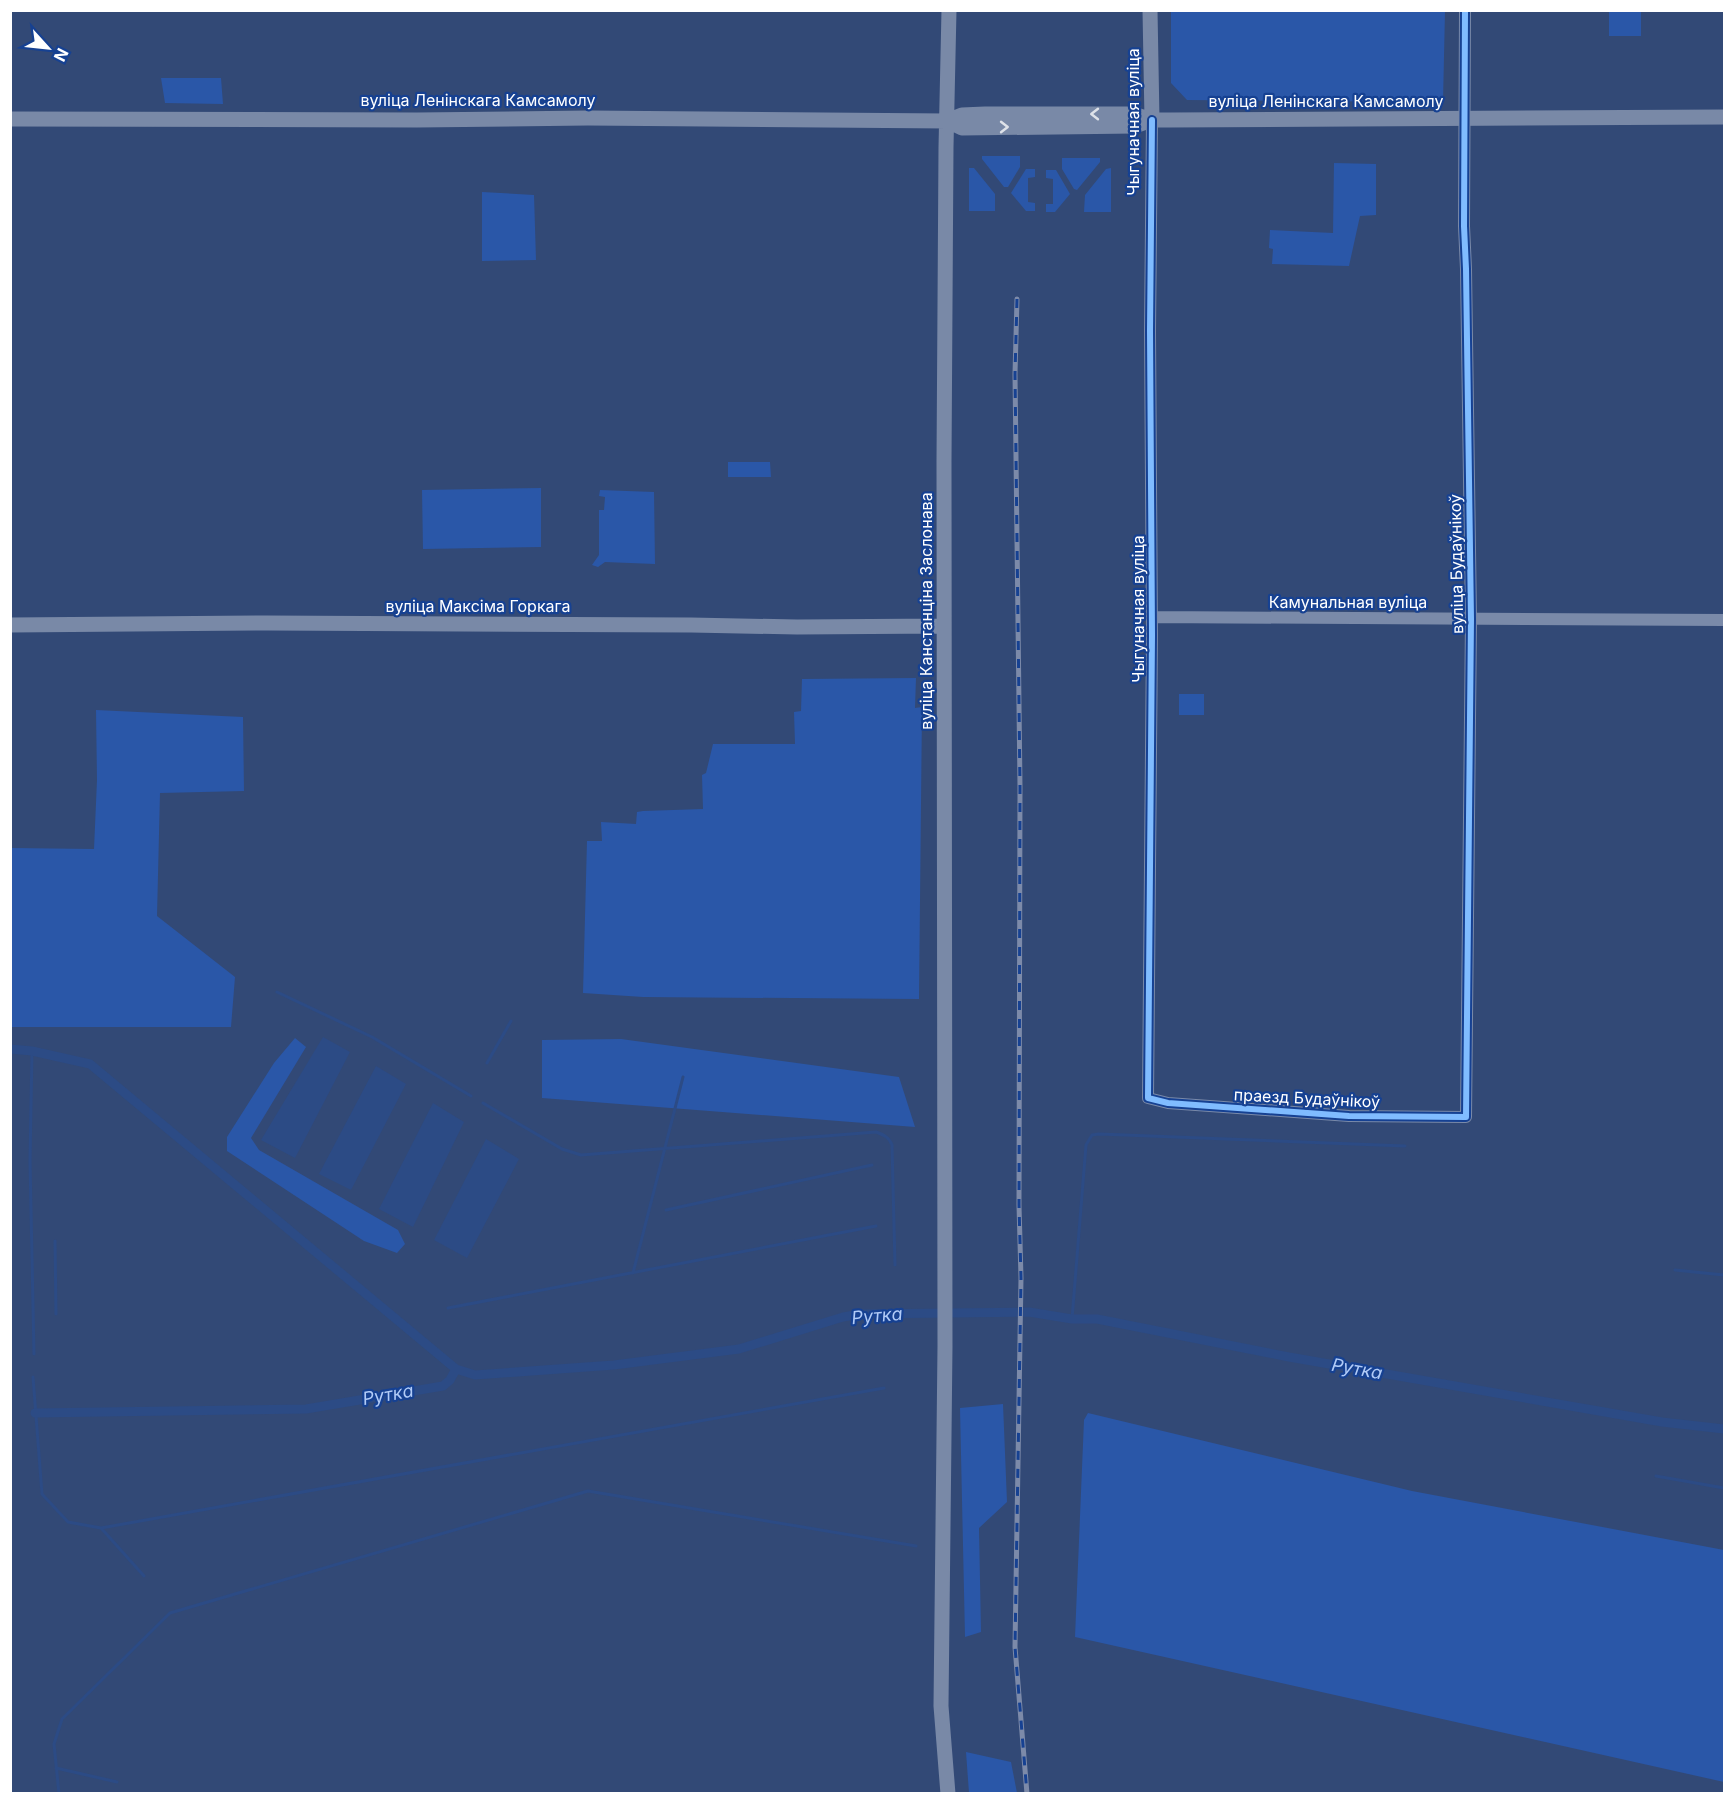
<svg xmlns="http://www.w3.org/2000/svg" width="1735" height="1804" font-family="Inter,sans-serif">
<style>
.green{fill:#2a57a8}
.water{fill:#2c4b85}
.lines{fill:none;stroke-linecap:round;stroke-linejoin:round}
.stream{stroke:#2c4b85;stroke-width:3}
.canal{stroke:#2c4b85;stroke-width:9}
.minor{stroke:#7a8aa9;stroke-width:12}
.major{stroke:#7989a7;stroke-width:15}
.rail-casing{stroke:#7c8aa9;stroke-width:5}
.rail{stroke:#164192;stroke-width:3;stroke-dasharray:9;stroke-linecap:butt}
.cycleway-casing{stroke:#164192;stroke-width:10}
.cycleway{stroke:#80bcff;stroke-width:6}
.oneway{stroke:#dee2e9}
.labels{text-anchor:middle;stroke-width:4.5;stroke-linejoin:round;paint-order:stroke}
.street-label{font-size:16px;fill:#fff;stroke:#164192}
.water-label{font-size:18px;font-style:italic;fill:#b1cbf7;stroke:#164192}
</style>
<rect width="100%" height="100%" fill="#324976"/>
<path class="green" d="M1171,11h274l-2,91 -256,-2 -16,-17z
M1609,11h32v25h-32z
M161,78h60l2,26 -58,-1z
M982,156h38v11l-12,20h-4l-22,-28z
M1062,158h38v4l-23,28 -3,-1 -12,-20z
M1334,163l42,1v51l-16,1 -11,50 -77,-2 1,-15 -4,-1 1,-18 63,3z
M969,168h5l21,26v17h-26z
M1111,168v44h-27l1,-17 21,-26z
M1026,169h9v8l-7,1v24l7,1v8h-9l-15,-18z
M1046,170h10l14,24 -15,18h-9v-8h7v-25l-7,-1z
M482,192l52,3 2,65 -54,1z
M728,462h42l1,15h-43z
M541,488v59l-118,2 -1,-59z
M600,490l54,2 1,72 -50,-2 -7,5 -6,-2 7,-10v-45h5l1,-13 -6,-1z
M916,678l-1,30 7,-1 -3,292 -276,-2 -60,-4 4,-152h15l-1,-19 35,2 1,-12 6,-1 60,-2 -1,-34 4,-2 7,-29h82l-1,-32 7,-1 1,-32z
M1179,694h25v21h-25z
M96,710l147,7 1,74 -84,2 -3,123 78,61 -4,50h-220v-179l83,1 3,-69z
M295,1038l11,9 -55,91 8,12 139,80 7,14 -8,9 -33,-12 -137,-90v-14l47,-74z
M621,1039l278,38 16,50 -373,-29v-58z
M1003,1404l4,98 -28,26 2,104 -16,5 -5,-229z
M1088,1413l324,78 312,59v232l-649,-145 9,-217z
M966,1752l45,10 6,31h-48z"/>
<path class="water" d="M323,1037l27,15 -55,106 -34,-18z
M376,1066l30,18 -55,106 -32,-16z
M433,1103l31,19 -51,105 -34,-18z
M486,1139l33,20 -52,99 -33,-18z"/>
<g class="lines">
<path class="stream" d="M277,992l95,45 99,59
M32,1051l-2,110 4,193
M487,1063l24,-42
M483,1103l79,46 19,6 295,-23c8,3 13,5 16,13l3,120
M666,1210l206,-45
M55,1241l1,73
M1675,1270l49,5
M633,1273l50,-196
M448,1308l428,-82
M1072,1319l14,-174 6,-10 7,-1 306,12
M33,1377l9,117 26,28 33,6 783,-140
M1656,1476l68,12
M101,1528l43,48
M56,1768l61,14
M59,1794l-5,-50 8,-25 108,-106 418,-122 328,55"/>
<path class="canal" d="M10,1049l22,2 58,13 366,305
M35,1413l271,-4 137,-23 7,-6 6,-11 19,6 139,-10 125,-16 104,-32 18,-3 168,-2 43,7h25l192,38 373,65 62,7"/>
<path class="minor" d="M1152,120l-2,211 2,304 -4,463 20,5 181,13 117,1 5,-498 -5,-350 -2,-43 1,-216
M1152,617l572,3"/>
<path class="major" d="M1150,10l2,110
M10,119l407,1 171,-2 359,3 15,7 173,-2 17,-6h17l555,-3
M947,121l15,-6 23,-1h149l18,6
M10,625l257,-2 424,2 106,2 147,-1
M948,1794l-7,-88 4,-360 -1,-884 2,-315 3,-137"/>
<defs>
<path id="rail" d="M1017,299l-2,75 5,413 -1,418 2,73 -6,369 12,147"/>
</defs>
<use href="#rail" class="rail-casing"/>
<use href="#rail" class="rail"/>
<defs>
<path id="cycleway" d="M1152,120l-2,211 2,304 -4,463 20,5 181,13 117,1 5,-498 -5,-350 -2,-43 1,-216"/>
</defs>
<use href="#cycleway" class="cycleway-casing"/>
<use href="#cycleway" class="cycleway"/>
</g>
<defs><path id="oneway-chevron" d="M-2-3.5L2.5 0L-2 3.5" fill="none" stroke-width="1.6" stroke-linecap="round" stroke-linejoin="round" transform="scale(1.5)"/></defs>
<g class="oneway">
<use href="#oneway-chevron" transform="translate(1095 114) rotate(180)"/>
<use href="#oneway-chevron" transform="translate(1004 127)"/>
</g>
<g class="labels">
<g class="street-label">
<text x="478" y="106">вуліца Ленінскага Камсамолу</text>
<text x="1326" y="107">вуліца Ленінскага Камсамолу</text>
<text transform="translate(1133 122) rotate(-90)" y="6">Чыгуначная вуліца</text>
<text transform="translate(1456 564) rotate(-91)" y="6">вуліца Будаўнікоў</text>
<text x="1348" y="608">Камунальная вуліца</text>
<text x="478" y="612">вуліца Максіма Горкага</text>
<text transform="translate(1138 609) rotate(-90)" y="6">Чыгуначная вуліца</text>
<text transform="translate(926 611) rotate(-90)" y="6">вуліца Канстанціна Заслонава</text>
<text transform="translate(1307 1098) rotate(3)" y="6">праезд Будаўнікоў</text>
</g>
<g class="water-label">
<text transform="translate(877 1316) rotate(-5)" y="6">Рутка</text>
<text transform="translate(1357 1369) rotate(10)" y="6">Рутка</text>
<text transform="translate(388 1395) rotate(-10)" y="6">Рутка</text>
</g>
</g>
<rect width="1735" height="1804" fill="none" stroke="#ffffff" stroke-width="24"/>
<g transform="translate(48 48) rotate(117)" stroke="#164192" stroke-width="4.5" paint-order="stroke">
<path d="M0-4.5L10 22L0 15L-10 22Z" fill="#ffffff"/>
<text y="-9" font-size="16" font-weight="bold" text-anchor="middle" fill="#ffffff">N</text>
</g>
</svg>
